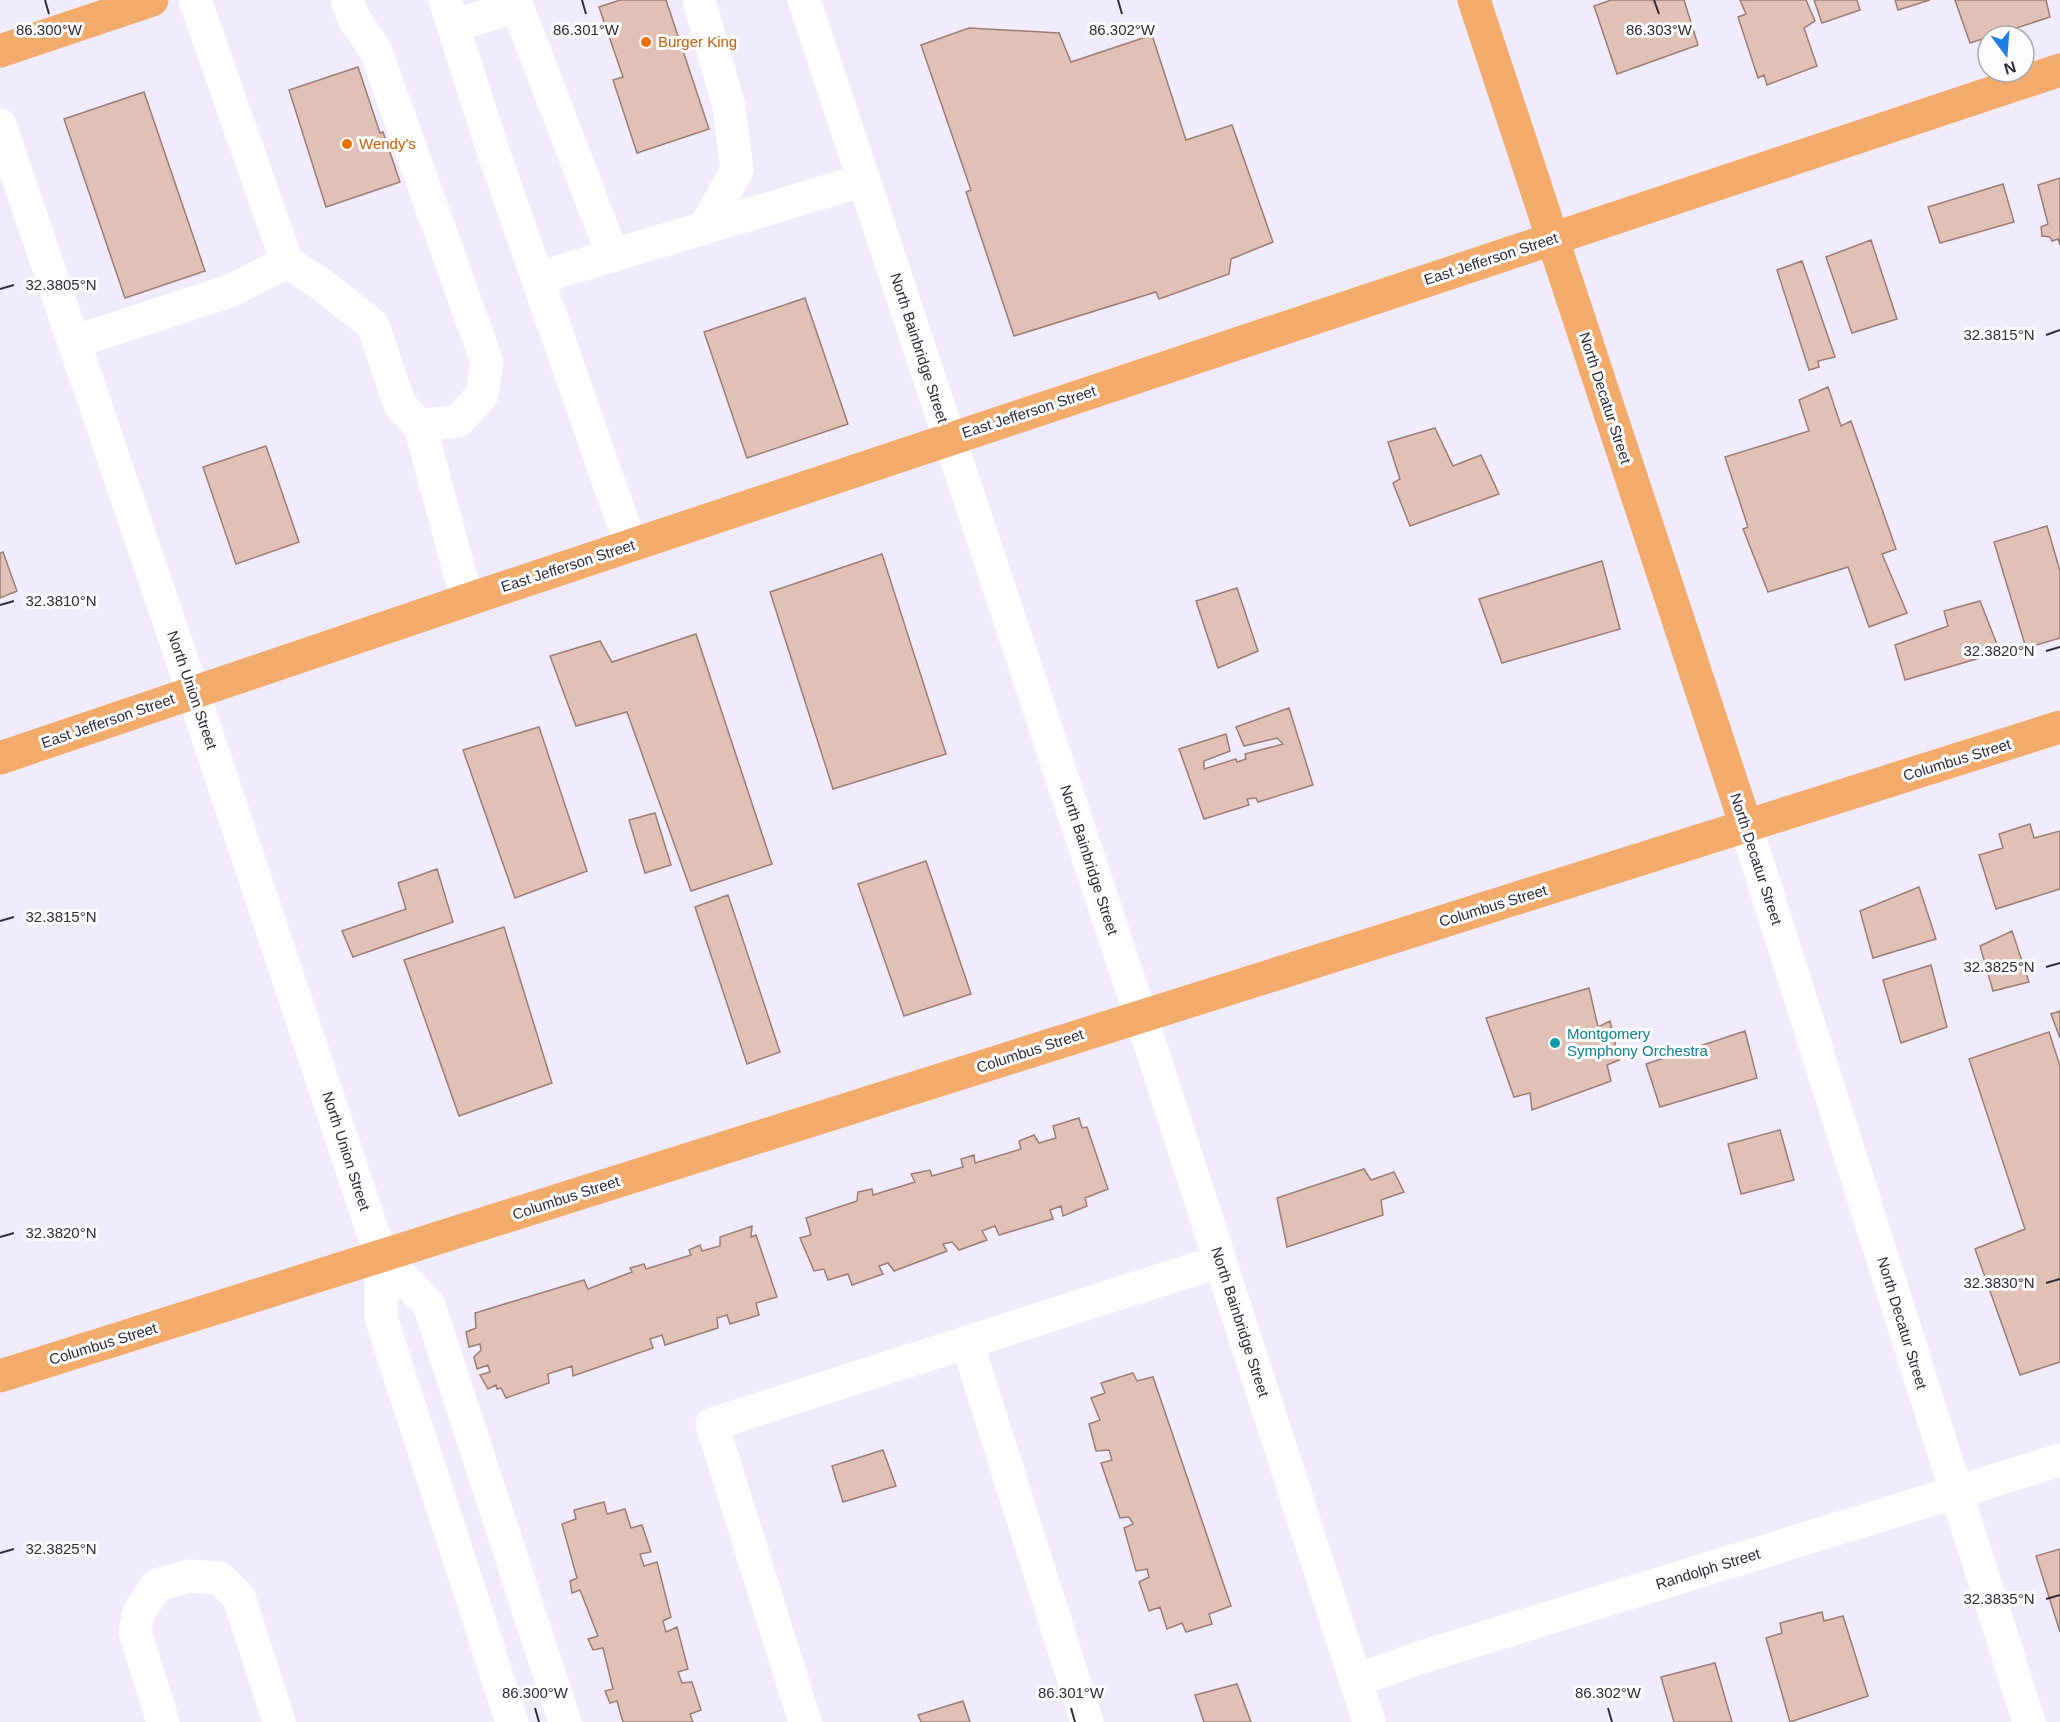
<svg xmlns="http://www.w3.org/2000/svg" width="2060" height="1722" font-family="Helvetica,sans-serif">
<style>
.building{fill:#e1c0b5;stroke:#9c7d73;stroke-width:1.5}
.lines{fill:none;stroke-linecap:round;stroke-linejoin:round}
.minor{stroke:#fff;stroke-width:33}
.major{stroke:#f2ab6a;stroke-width:33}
.ticks{fill:none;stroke:#312d38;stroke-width:2}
.food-dot{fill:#e8710a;stroke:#fcfcfc;stroke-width:2}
.culture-dot{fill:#0f9aa8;stroke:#fcfcfc;stroke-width:2}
.labels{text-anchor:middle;stroke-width:6;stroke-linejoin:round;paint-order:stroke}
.food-label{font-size:15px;fill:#c56008;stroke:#fcfcfc;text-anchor:start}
.street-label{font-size:15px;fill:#312d38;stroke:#fcfcfc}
.culture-label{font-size:15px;fill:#0d838f;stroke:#fcfcfc;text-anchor:start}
.ticks-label{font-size:15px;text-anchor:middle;fill:#312d38;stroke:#fcfcfc;stroke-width:6;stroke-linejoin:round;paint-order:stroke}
</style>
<rect width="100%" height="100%" fill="#f1ecfd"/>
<path class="building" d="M620,0h46l43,129 -72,24 -24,-73 10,-3 -24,-70z
M1611,0h73l14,45 -81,29 -23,-68z
M1740,0h66l9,21 -11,7 13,38 -50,19 -3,-10 -6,3 -20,-61 8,-3z
M1814,0h43l3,10 -38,13z
M1895,0h35l-32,10z
M1955,0h91l4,17 -80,26z
M969,28l90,5 12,29 81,-27 34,105 46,-15 41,117 -42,17 -2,15 -70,25 -3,-7 -142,44 -48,-144 5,-2 -50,-145z
M358,67l22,66 3,-1 17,50 -74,25 -37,-117z
M144,92l61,179 -80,27 -61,-179z
M2060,178v67l-2,-6 -6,2 -2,-4 -8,-1 -1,-9 7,-3 -10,-39z
M2003,184l11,38 -74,21 -12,-36z
M1871,240l26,79 -45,14 -26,-76z
M1802,261l33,96 -17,4 1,6 -10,3 -32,-100z
M805,298l43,126 -101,34 -43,-126z
M1828,387l13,39 10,-5 45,128 -14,5 25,59 -38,14 -21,-60 -80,25 -25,-63 5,-2 -23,-70 84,-26 -10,-31z
M1435,428l18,38 28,-11 18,39 -89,32 -17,-43 7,-4 -12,-37z
M266,446l33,96 -63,22 -33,-97z
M2047,526l13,45v67l-34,10 -32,-106z
M3,552l14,39 -17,7v-45z
M882,554l64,200 -113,35 -63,-197z
M1602,561l18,68 -118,34 -23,-64z
M1237,588l21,63 -40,17 -22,-67z
M1980,601l20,51 -95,28 -10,-35 53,-19 -4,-15z
M696,634l76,230 -81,27 -64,-179 -51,14 -26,-70 50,-15 12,21z
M1289,708l24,77 -55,17 -2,-4 -9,1 2,6 -45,14 -25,-70 47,-15 4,17 -26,10v8l32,-10 1,3 9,-3 -1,-5 38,-10 -6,-6 -33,8 -8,-19z
M539,727l48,144 -72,27 -52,-148z
M655,813l16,52 -26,8 -16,-53z
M2030,824l4,14 26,-7v58l-64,20 -17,-54 24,-7 -4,-14z
M926,861l45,133 -67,22 -46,-132z
M437,869l16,53 -100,35 -11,-26 64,-22 -8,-26z
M1919,887l17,52 -63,19 -13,-47z
M728,895l52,157 -33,12 -52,-157z
M504,927l48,156 -93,33 -55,-156z
M2012,931l17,51 -36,9 -13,-45z
M1931,965l16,62 -46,16 -18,-63z
M1589,988l9,39 12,-6 9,39 -12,5 4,16 -79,29 -2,-17 -16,4 -28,-79z
M2060,1011v27l-9,-24z
M1745,1031l12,47 -97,29 -14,-43z
M2049,1032l11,34v296l-40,13 -45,-126 50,-20 -56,-170z
M1079,1118l3,10 5,-1 21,62 -23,9 2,8 -24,10 -2,-10 -11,4 3,9 -54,16 -4,-9 -13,5 5,9 -28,10 -7,-8 -9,2 4,7 -53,20 -6,-8 -9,3 4,8 -31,11 -4,-11 -20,6 -4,-11 -10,2 -14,-33 11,-3 -5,-17 51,-17 1,-9 14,-3 1,6 42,-13 -4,-8 19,-4 2,6 31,-9 -2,-8 13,-4 1,8 46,-14 -2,-8 15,-6 5,8 17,-5 -3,-12z
M1780,1130l14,50 -53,14 -13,-50z
M1364,1169l7,11 23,-8 10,20 -23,8 2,15 -96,32 -10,-49z
M752,1226l-1,11 5,-2 21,62 -21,6 3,12 -29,9 -3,-9 -10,3 1,10 -53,17 -3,-10 -12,4 3,9 -80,28 -1,-10 -24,8 1,9 -43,15 -5,-10 -4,1 -1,-4 -8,4 -8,-14 10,-3 -2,-7 -11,4 -3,-12 7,-7 -1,-6 -11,3 -3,-15 10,-4 -1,-15 109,-33 4,9 44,-17 -2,-4 14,-4 2,5 45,-14 -2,-5 11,-5 2,6 18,-5v-9z
M1133,1373l4,8 16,-4 78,229 -22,8 3,10 -26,8 -4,-9 -15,6 -7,-22 -11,4 -10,-29 10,-5 -2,-8 -11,2 -12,-43 9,-4 -4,-7 -9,1 -19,-55 11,-3 -3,-10 -13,1 -7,-27 11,-4 -9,-22 14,-5 -4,-10z
M883,1450l13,36 -53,16 -11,-36z
M604,1502l3,12 18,-5 6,19 11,-3 9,27 -11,2 4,12 13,-4 14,55 -8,4 3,11 11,-5 11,42 -10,3 4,11 10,-1 9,28 -11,4 3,8h-70l-6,-21 -7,2 -5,-12 8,-2 -10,-41 -10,2 -5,-11 10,-3 -18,-46 -8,3 -2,-12 7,-3 -15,-54 14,-5 -2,-9z
M2060,1549v83l-24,-76z
M1822,1612l2,9 19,-5 25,80 -78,26 -24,-84 16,-5 -2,-10z
M1715,1663l17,59h-58l-13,-45z
M1237,1684l14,38h-47l-9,-27z
M963,1701l7,21h-49l-3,-7z"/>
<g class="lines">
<path class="minor" d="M195,0l92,262 35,23 51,40 27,80 20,21 38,-5 24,-26 5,-33 -112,-313 -21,-30 -7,-19
M445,0l48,151 138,395
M699,0l30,107 8,63 -33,59
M804,0l337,1016 228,706
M453,26l64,-20 96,250
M0,125l193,567 188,564v62l131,404
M538,278l326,-98
M74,342l156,-51 57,-29
M420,426l47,174
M1746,826l283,896
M381,1256l48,49 136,417
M967,1342l120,380
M1356,1680l66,-23 638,-197
M163,1722l-28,-90 4,-20 18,-27 32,-9 30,2 20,19 40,125
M805,1722l-93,-298 508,-163"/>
<path class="major" d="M1474,0l272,826
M0,51l152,-51
M0,758l467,-158 1593,-530
M0,1376l2060,-649"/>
</g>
<path class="ticks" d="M45,0l4,14M582,0l4,14M1118,0l4,14M1654,0l5,14M0,289l14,-4M2046,335l14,-5M0,605l14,-4M2046,651l14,-4M0,921l14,-4M2046,967l14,-4M0,1237l14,-4M2046,1283l14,-4M0,1553l14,-4M2046,1599l14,-4M535,1708l4,14M1071,1708l4,14M1608,1708l4,14"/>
<g class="food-dot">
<circle cx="646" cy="42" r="6"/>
<circle cx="347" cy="144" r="6"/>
</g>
<circle class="culture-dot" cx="1555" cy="1043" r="6"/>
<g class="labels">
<g class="food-label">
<text x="658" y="47">Burger King</text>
<text x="359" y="149">Wendy's</text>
</g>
<g class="street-label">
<text transform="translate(1491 259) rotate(-18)" y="5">East Jefferson Street</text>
<text transform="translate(919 348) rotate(72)" y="5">North Bainbridge Street</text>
<text transform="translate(1605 398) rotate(72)" y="5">North Decatur Street</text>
<text transform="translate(1029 412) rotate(-18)" y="5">East Jefferson Street</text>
<text transform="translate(568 566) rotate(-18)" y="5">East Jefferson Street</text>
<text transform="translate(192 690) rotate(71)" y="5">North Union Street</text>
<text transform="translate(108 721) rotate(-19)" y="5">East Jefferson Street</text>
<text transform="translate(1957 760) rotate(-17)" y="5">Columbus Street</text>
<text transform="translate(1756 859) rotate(72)" y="5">North Decatur Street</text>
<text transform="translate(1089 860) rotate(72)" y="5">North Bainbridge Street</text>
<text transform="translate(1493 906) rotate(-17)" y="5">Columbus Street</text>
<text transform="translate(1030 1051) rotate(-18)" y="5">Columbus Street</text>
<text transform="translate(346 1151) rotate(72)" y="5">North Union Street</text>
<text transform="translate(566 1198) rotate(-18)" y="5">Columbus Street</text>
<text transform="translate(1240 1322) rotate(72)" y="5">North Bainbridge Street</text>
<text transform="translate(1902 1323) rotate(73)" y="5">North Decatur Street</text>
<text transform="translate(103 1344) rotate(-17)" y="5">Columbus Street</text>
<text transform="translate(1708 1569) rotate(-17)" y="5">Randolph Street</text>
</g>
<g class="culture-label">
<text x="1567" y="1039">Montgomery<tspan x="1567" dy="17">Symphony Orchestra</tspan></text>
</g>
</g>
<g class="ticks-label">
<text x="49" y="35">86.300°W</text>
<text x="586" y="35">86.301°W</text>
<text x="1122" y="35">86.302°W</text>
<text x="1659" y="35">86.303°W</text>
<text x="61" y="290">32.3805°N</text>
<text x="1999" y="340">32.3815°N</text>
<text x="61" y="606">32.3810°N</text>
<text x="1999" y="656">32.3820°N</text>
<text x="61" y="922">32.3815°N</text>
<text x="1999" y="972">32.3825°N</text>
<text x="61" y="1238">32.3820°N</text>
<text x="1999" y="1288">32.3830°N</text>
<text x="61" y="1554">32.3825°N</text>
<text x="1999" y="1604">32.3835°N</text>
<text x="535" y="1698">86.300°W</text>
<text x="1071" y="1698">86.301°W</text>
<text x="1608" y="1698">86.302°W</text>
</g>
<g transform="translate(2006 54) rotate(164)"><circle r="28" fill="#fcfcfc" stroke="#aba9ae" stroke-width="1.5"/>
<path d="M0-4.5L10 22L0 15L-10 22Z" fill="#1f7de6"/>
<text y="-9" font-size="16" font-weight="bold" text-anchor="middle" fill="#312d38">N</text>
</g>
</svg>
